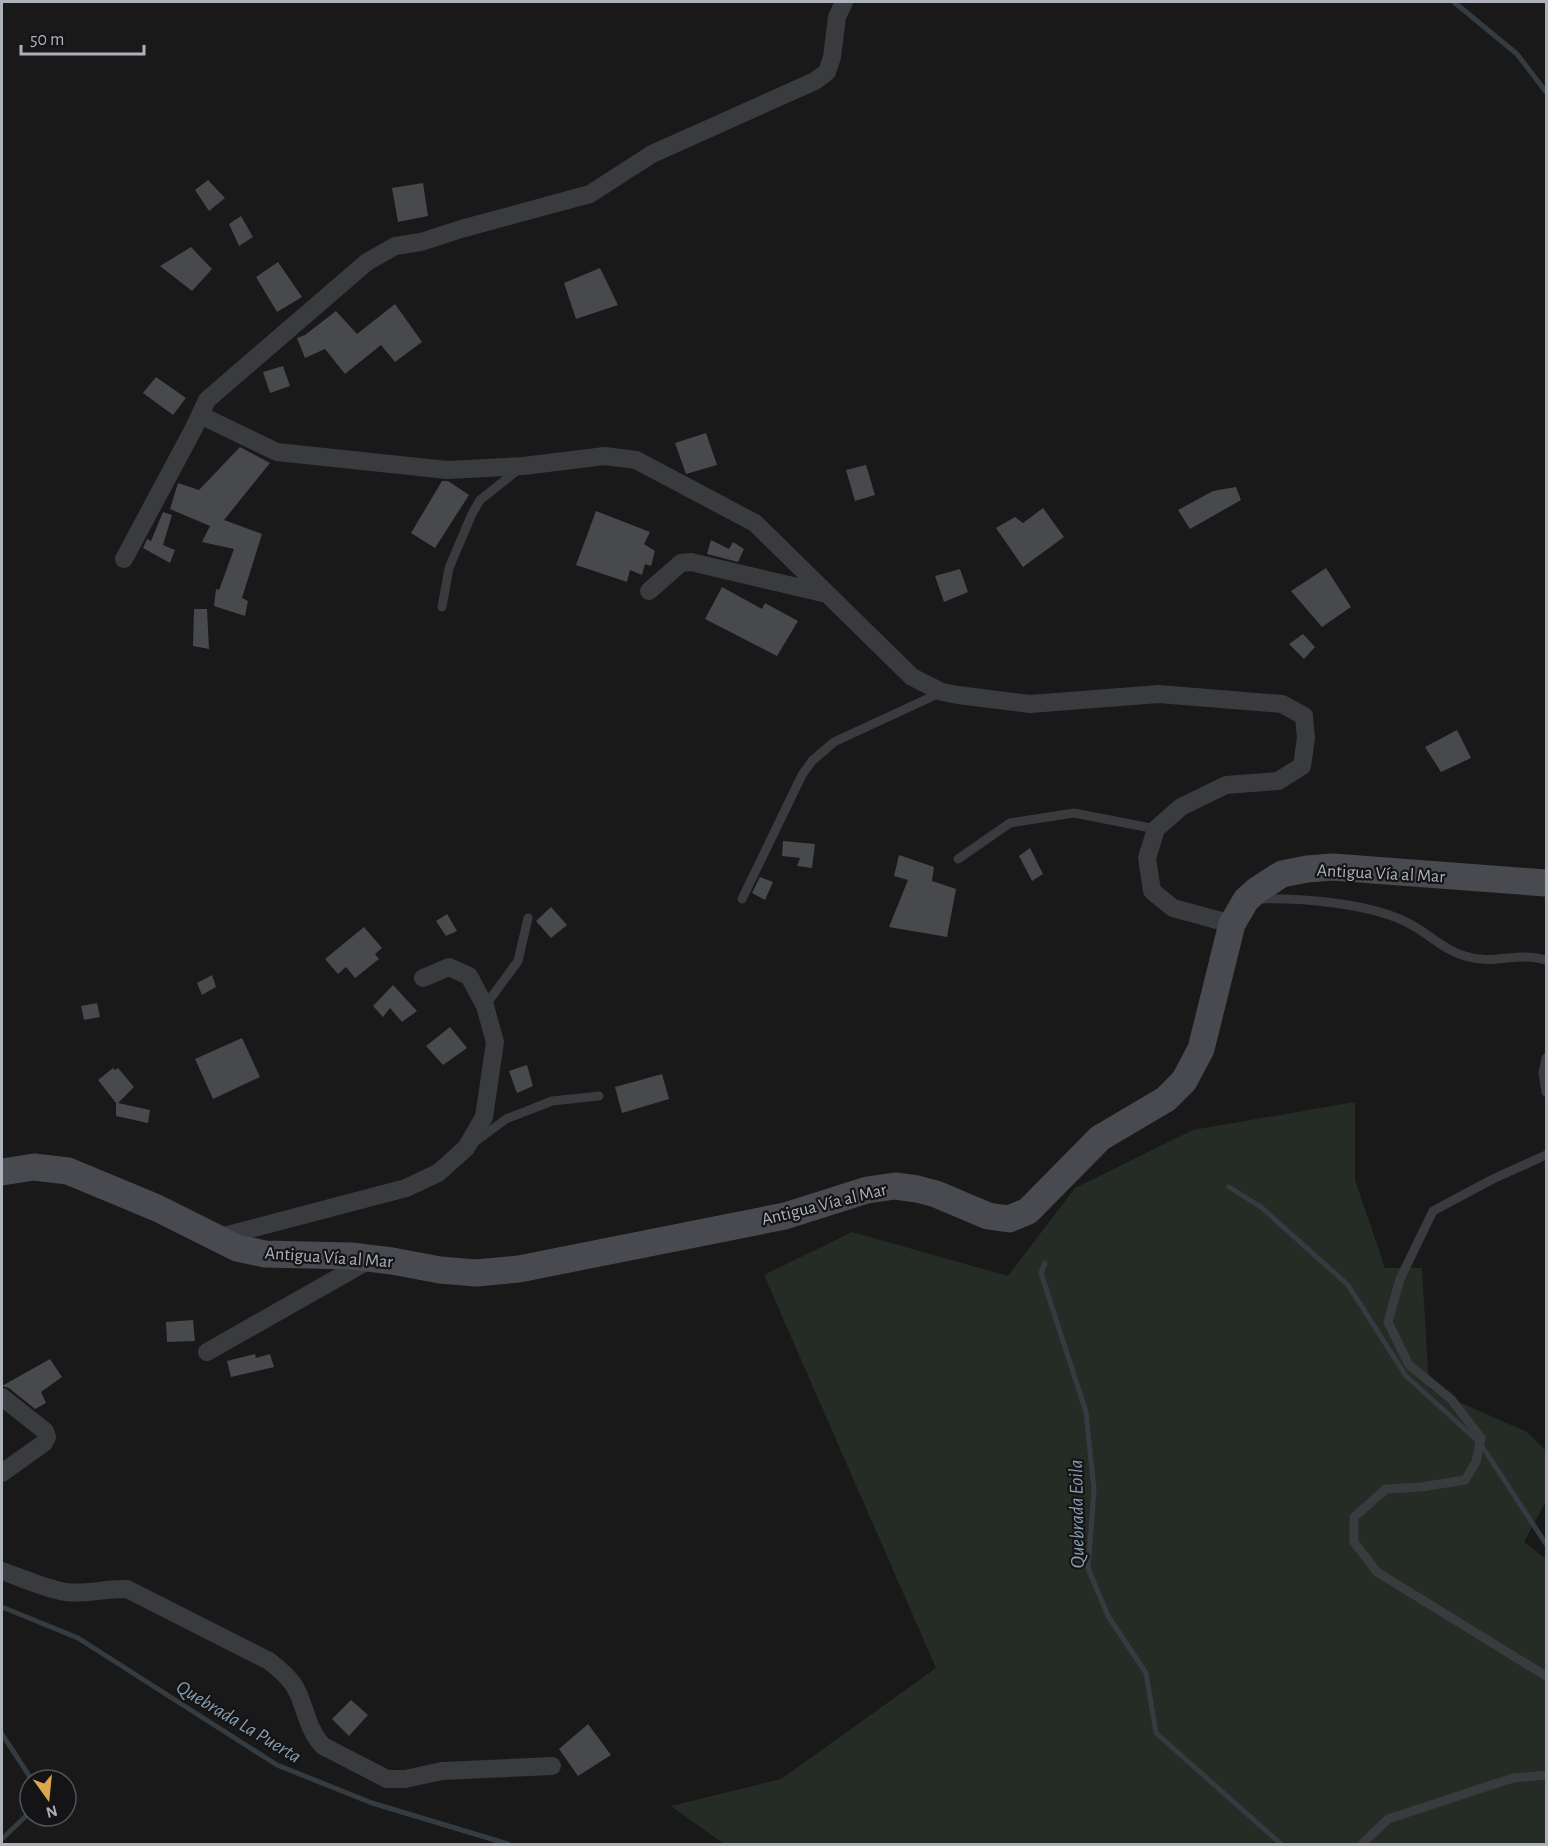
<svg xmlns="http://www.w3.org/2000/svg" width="1548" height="1846" font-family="'Alegreya Sans',sans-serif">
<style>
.green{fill:#252c26}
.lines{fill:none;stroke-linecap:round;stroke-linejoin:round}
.stream{stroke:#343c42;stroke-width:5}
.building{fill:#48494d}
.service{stroke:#3a3b3f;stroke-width:9}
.minor{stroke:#3a3b3f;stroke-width:18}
.secondary{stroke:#484a4f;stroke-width:27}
.labels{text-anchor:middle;stroke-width:4.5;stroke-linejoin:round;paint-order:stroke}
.street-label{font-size:18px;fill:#adb1b9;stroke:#141416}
.water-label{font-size:20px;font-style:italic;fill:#889faf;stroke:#141416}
</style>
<rect width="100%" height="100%" fill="#19191a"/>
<path class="green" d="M1355,1102v78l30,88h37l7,121 98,43 19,19v50l-22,41 22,17v285h-822l-53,-38 110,-27 155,-111 -172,-393 88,-43 156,44 67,-88 118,-58z"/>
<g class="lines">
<path class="stream" d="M1454,2l63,52 29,38
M1229,1187l32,20 87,78 58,91 74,67 66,101
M1045,1263l-4,10 45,139 8,78 -6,78 20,48 38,57 10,60 125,111
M2,1607l76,31 199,127 95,38 136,41
M2,1734l30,46
M2,1839l28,-27"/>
</g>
<path class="building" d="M208,180l17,18 -16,13 -14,-21z
M423,183l5,33 -30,6 -6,-34z
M241,216l12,21 -14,9 -10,-22z
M191,247l21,22 -20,22 -32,-25z
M278,262l24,35 -25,15 -21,-35z
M600,268l18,37 -42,14 -12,-36z
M395,304l27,38 -27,20 -14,-17 -36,29 -20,-25 -20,9 -8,-20 8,-3 31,-24 21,23z
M283,366l7,20 -20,7 -7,-21z
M156,377l30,21 -13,17 -30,-22z
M706,433l11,32 -31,9 -11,-31z
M240,447l30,16 -46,57 38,14 -20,64 6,3 -3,15 -31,-10 2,-17 3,1 15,-41 -32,-7 8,-16 -40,-17 8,-26 21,7z
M866,465l9,30 -20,6 -9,-31z
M442,481h6l21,14 -34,53 -24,-15z
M1236,487l5,13 -51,29 -12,-19 35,-19z
M1043,508l21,29 -41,30 -27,-39 19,-11 8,6z
M596,511l54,21 -6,12 11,7 -4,15 -6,-2 -3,11 -12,-5 -3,12 -51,-17z
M163,512l9,3 -9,30 12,5 -5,13 -27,-15 4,-9 4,2z
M711,540l18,9 4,-7 11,7 -6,13 -31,-8z
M1326,568l25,39 -29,20 -31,-36z
M960,569l8,23 -24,10 -9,-26z
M722,587l40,22 3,-6 33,18 -21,35 -72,-37z
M194,609h13l2,40 -16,-3z
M1303,634l12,13 -11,12 -15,-15z
M1457,730l14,28 -30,14 -16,-25z
M783,841l32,3 -3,24 -15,-2 3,-8 -18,-2z
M1030,848l13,26 -11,7 -13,-25z
M899,855l35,12 -2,14 24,8 -9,48 -58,-10 19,-47 -14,-4z
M760,877l13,5 -8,18 -13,-7z
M551,907l16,18 -16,13 -15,-17z
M447,914l10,17 -11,5 -10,-15z
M364,927l18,21 -7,6 4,5 -24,19 -9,-11 -8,7 -13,-15z
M212,975l4,12 -14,8 -5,-12z
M393,985l24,26 -15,11 -12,-14 -7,9 -10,-11z
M97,1003l3,14 -16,3 -3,-14z
M450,1027l17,21 -24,17 -17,-19z
M242,1038l18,39 -47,22 -18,-40z
M527,1065l6,21 -16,7 -8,-22z
M113,1068l2,2 3,-2 16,19 -16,16 32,7 -2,13 -32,-7v-13l-18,-23z
M662,1074l7,25 -47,14 -7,-26z
M193,1320l2,21 -28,1 -1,-20z
M255,1354l1,4 14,-4 4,13 -43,10 -4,-16z
M50,1359l12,18 -21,15 5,11 -11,6 -26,-21 -7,-2z
M351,1700l17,15 -19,21 -17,-17z
M588,1724l23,31 -33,21 -19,-27z"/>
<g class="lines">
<path class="service" d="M442,607l7,-39 23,-54 8,-14 39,-31
M958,859l52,-36 64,-10 82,16
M742,899l60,-124 10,-14 22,-19 108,-50
M1257,899c44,-1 115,4 153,25 19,10 34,26 55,32 25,8 40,0 63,1 6,0 13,2 18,3
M485,1006l33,-45 10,-43
M1546,1058l-3,15 3,19
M475,1142l31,-23 46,-18 47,-5
M1546,1155l-53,24 -60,32 -33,68 -12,43 21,43 42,34 30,39 -5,24 -11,18 -44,7 -35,2 -32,28v25l23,30 169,104
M1362,1844l26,-25 125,-41 33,-3"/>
<path class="minor" d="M200,415l77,37 170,18 76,-4 82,-10 31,4 119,63 157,154 30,15 16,3 72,9 129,-10 123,10 22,12 2,22 -4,28 -24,15 -52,4 -45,22 -25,22 -9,29 5,33 21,17 59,16
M124,559l70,-131 13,-28 160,-138 28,-16 26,-4 40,-13 129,-35 62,-40 163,-73 12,-9 5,-15 5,-40 7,-15
M649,591l32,-28 10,-1 136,32
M216,1238l190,-50 32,-15 28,-25 18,-31 11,-75 -10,-36 -16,-30 -20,-9 -26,11
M207,1352l164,-93
M2,1397l43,34 2,6 -3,6 -42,30
M2,1571c20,7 42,17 63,21 21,3 41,-4 62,-3l142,72c11,9 23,18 29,32 8,18 11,39 25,53l64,33h18l37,-8 110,-5"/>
<path class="secondary" d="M2,1172l32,-5 34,4 89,37 80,40 28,6 86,2 41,5 48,9 36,3 43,-4 216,-43 50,-10 82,-26 28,-4 22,3 19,5 52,22 21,3 19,-8 72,-73 66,-39 18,-18 17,-32 31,-125 14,-24 11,-10 25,-16 25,-5 26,-2 213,16"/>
</g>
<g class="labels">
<g class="street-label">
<text transform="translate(1381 873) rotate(3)" y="6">Antigua Vía al Mar</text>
<text transform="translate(824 1204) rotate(-14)" y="6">Antigua Vía al Mar</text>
<text transform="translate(329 1257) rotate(4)" y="6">Antigua Vía al Mar</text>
</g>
<g class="water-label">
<text transform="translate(1076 1514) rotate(-91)" y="7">Quebrada Eoila</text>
<text transform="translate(239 1721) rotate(31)" y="7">Quebrada La Puerta</text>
</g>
</g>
<rect width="1548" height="1846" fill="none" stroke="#adb1b9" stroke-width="6"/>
<g transform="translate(48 1798) rotate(165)"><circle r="28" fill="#141416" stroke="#515357" stroke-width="1.5"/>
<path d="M0-4.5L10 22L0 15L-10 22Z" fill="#dca64f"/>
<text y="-9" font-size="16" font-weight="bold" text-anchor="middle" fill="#adb1b9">N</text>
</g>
<path d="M21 45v9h123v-9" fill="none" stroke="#adb1b9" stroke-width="3"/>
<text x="30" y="45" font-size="18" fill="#adb1b9" stroke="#141416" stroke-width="4.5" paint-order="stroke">50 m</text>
</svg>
